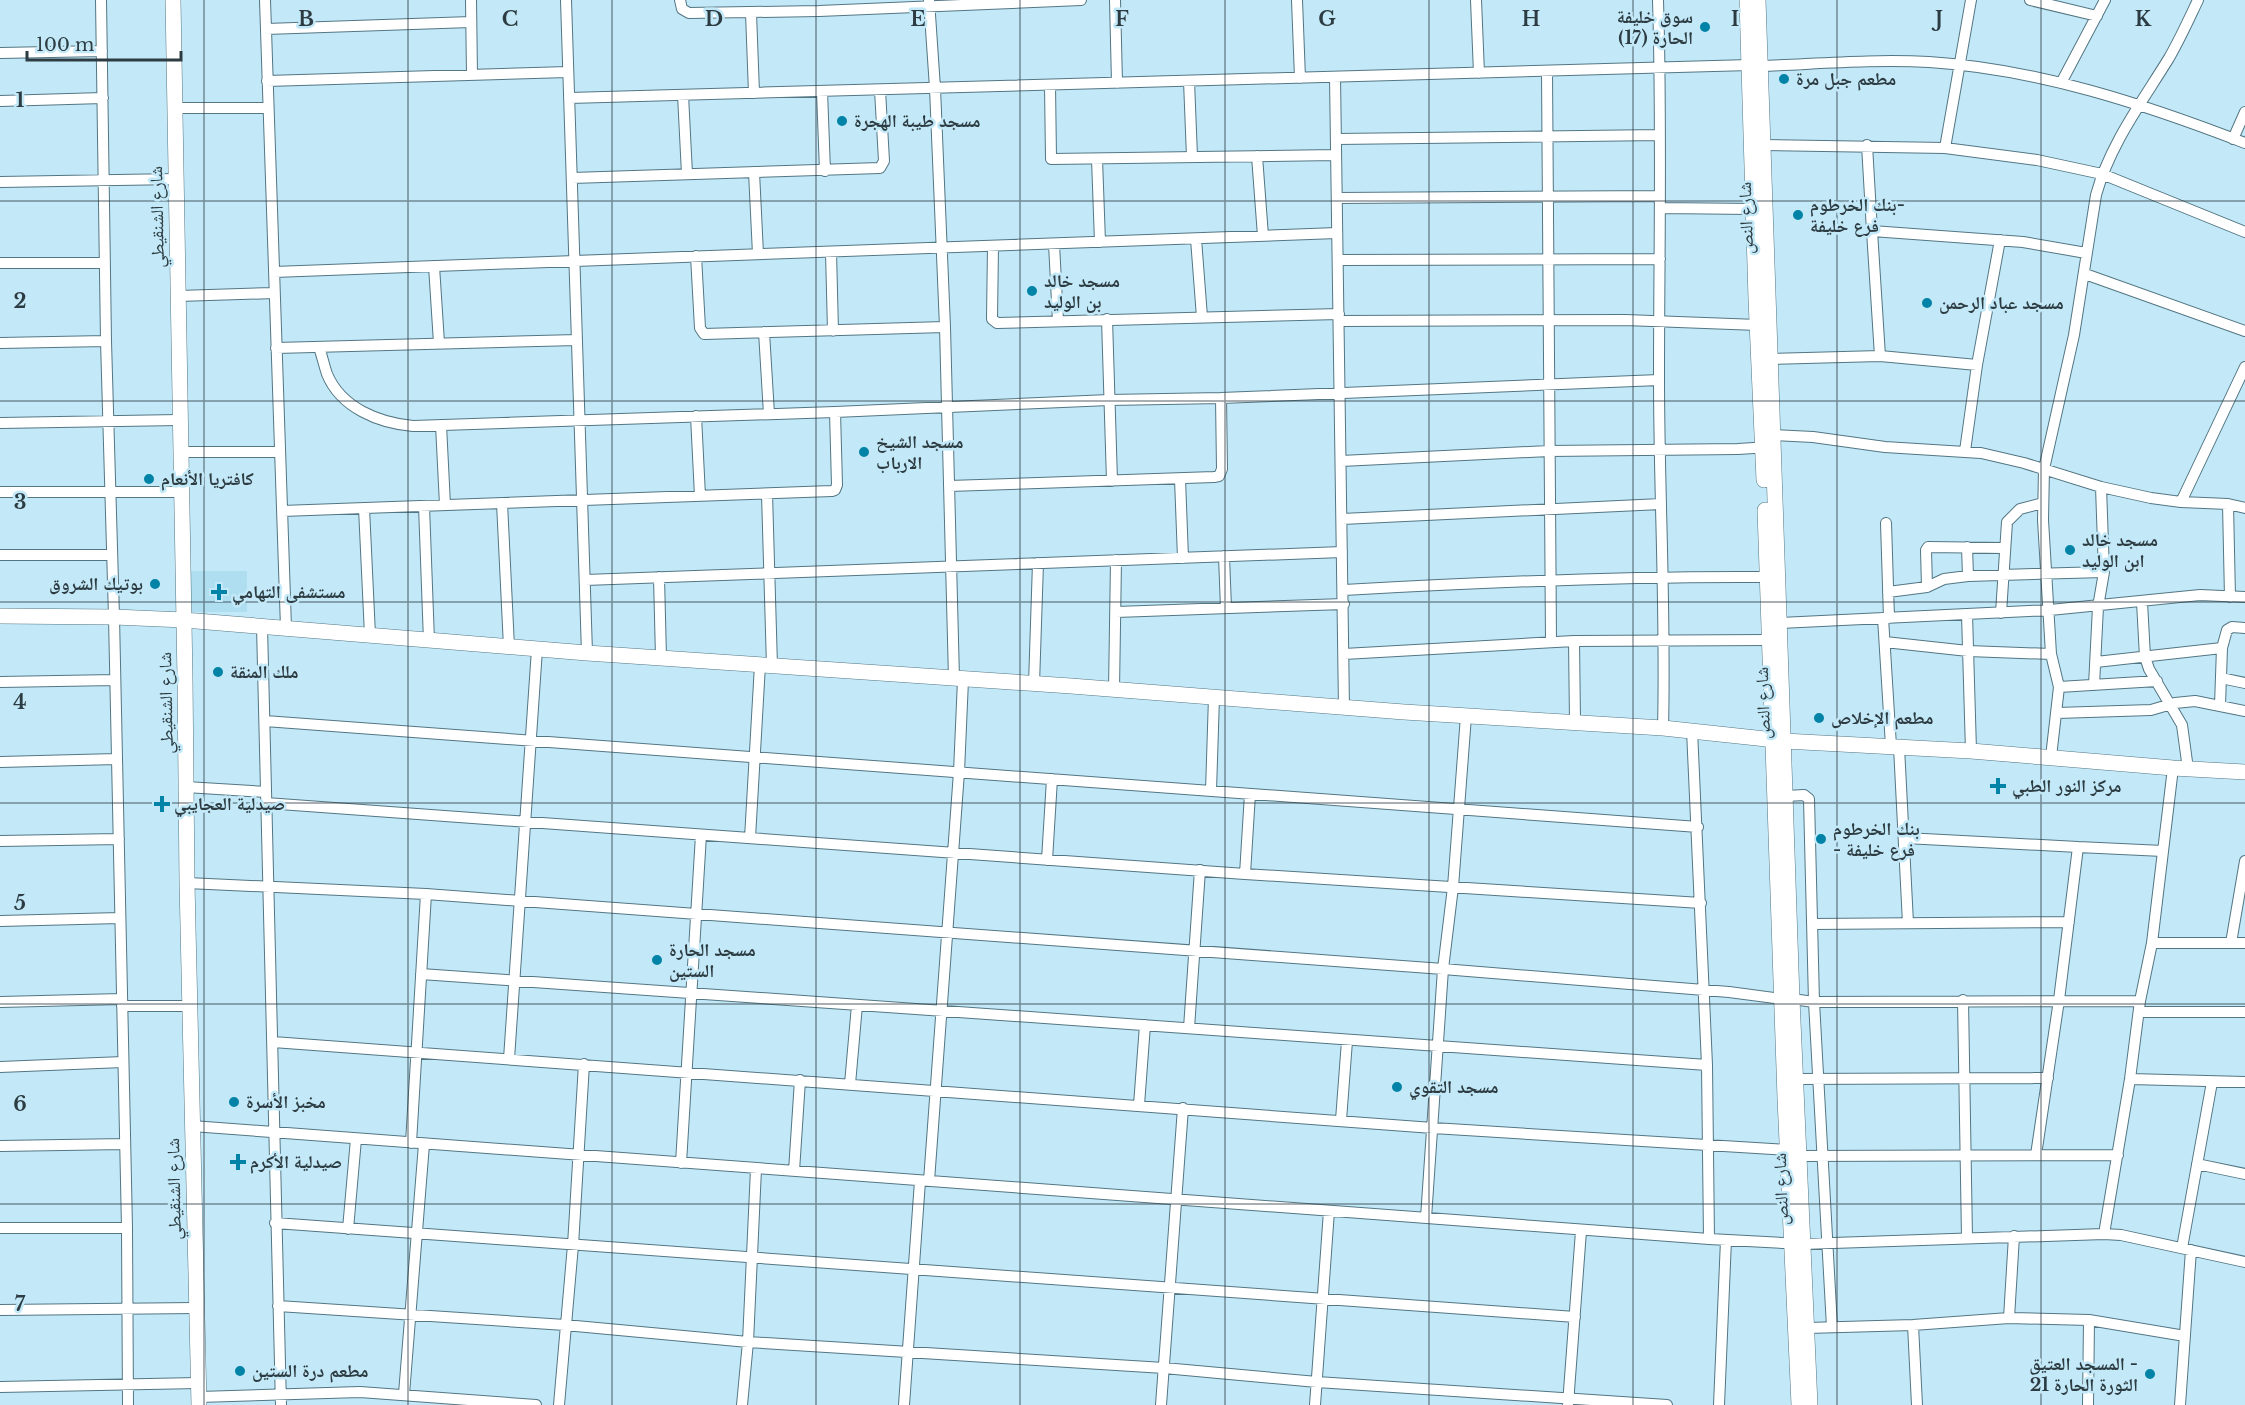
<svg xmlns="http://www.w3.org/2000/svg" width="2245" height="1405" font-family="'Libre Baskerville','Noto Naskh Arabic',serif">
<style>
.built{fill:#b0def1}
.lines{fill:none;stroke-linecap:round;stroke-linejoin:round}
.street-casing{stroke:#537683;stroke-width:12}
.secondary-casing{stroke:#537683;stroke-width:16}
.street{stroke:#fff;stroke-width:10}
.secondary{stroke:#fff;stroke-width:15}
.grid{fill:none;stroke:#2d3c42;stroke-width:1.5;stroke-opacity:0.55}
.poi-dot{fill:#0083a6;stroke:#c3e9f8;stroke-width:2}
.labels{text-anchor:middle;stroke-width:5;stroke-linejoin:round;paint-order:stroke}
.poi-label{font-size:18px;font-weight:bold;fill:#2d3c42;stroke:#c3e9f8;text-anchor:start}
.street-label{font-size:18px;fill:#2d3c42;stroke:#c3e9f8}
.grid-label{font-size:20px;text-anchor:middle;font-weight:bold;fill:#2d3c42;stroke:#c3e9f8;stroke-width:5;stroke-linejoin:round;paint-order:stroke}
</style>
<rect width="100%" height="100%" fill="#c3e9f8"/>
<path class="built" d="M190,571h57v41h-57z"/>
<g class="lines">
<defs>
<path id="street" d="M101,0l5,341 8,276 13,611 1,177
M265,0l21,628
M471,0l1,75
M566,0l21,653
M680,0l2,9 7,4 130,-2 262,-11
M929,0l6,88 10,239 9,352
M1115,0l2,83
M1297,0l3,78
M1476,0l3,73
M1658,0c4,126 1,252 1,378 0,117 7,233 4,350
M2030,0l67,16
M751,13l3,80
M266,29l205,-7
M0,53l102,-2
M1760,66c56,-2 113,-7 169,-4 109,7 215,42 316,81
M1547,71l4,571
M1335,77l9,631
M267,81l301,-9
M1189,81l3,76
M2061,83l44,-83
M1050,85l1,74 285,-4
M822,91l3,80
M683,95l4,79
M569,98l1181,-33
M0,101l103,-3
M175,108h93
M1336,139l324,-4
M2233,139l12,-27
M1763,145l182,3 92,12 65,14 143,58
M1867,145l5,86 151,11 63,11
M1945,148l26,-148
M1257,156l6,80
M1097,159l3,83
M754,172l4,82
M572,178l308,-10 4,-7 -4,-71
M0,182l176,-3
M1337,198l323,-2
M1660,208l93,1
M1872,231l8,125
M1196,239l6,78
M1054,244l4,77
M993,246l-1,73 5,4 342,-9
M831,252l2,79
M696,256l4,72 4,6 241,-7
M1338,260l322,-1
M0,263h105
M434,266l5,77
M274,272l1063,-39
M2085,274l160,57
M178,296l96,-3
M1107,319l5,162
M1339,321l286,-1 133,5
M764,332l5,82
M0,343l106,-2
M319,347c3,9 5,18 8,27 14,34 52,49 86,52l422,-14 274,-12 112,-2 438,-18
M276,348l301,-8
M1771,359l109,-3 97,9
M696,416l4,80
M0,423l179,-3
M441,425l4,80
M1773,435l40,2 72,10 96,6 43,10 77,24 50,11 30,4 47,2 17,4
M1965,451l12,-86 23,-125
M180,452h100
M1341,461l208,-10 189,-2 32,-2
M1180,479l3,79
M949,486l265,-9 5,-1 3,-7 -1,-71
M0,492h181
M767,494l5,172
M2181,502l64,-135
M502,503l7,144
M2228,504l2,93
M424,506l5,135
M364,508l6,127
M282,511l550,-20 3,-1 2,-5 -2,-73
M1342,519l319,-15
M1886,523l3,95
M1967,547l1,29
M0,555h112
M1224,556l2,52
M659,577l2,81
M585,580l757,-28
M1927,587l-1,-37 2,-3 76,1
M1344,590c141,-8 282,-14 423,-13
M1888,592l39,-5 17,-8 24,-3 136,-4
M2142,602l3,55 4,12 33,56 6,44
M1116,612l228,-8
M2001,613l6,-91 13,-13 23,-6
M1967,614l4,137
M1883,618l8,128
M1780,623l270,-13 150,-15 45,2
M262,626l19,779
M1574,641l1,81
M1885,642l83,9 83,3
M1344,654l230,-13 195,-1
M2096,662l126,-14
M2221,678l24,5
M0,682l115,-2
M1034,684l4,-121
M2094,685l4,-78 6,-35 -3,-85
M2059,687l98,-6
M1114,690l2,-130
M2220,705l2,-57 5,-18 5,-3 13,1
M2057,713l94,-3 24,-7 20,-2 50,10
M265,721l1433,106
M1692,730l15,335 2,174
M1899,747l9,176
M2051,757l8,-70 -8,-33 -8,-134 1,-51 30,-134 22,-140c14,-51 46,-93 73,-137 11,-19 20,-39 29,-58
M0,762l117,-3
M186,787l80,5
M1211,791l3,-94
M1786,796l18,-1 5,4 5,203 18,325
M266,803l979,71 456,29
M750,838l10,-173
M1905,838l173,9
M0,841l119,-2
M1047,860l5,-81
M1245,874l5,-80
M187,883l239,11 1017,75 286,23 53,7
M0,921l120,-3
M1812,924l257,-2
M2152,943h93
M2231,943l14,-82
M421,974l1286,91
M1792,999l22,3 326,-1
M1963,1000l4,238
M0,1002l122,-3
M122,1006h67
M2139,1012h106
M1189,1028l11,-158
M273,1042l1160,86 355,22
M509,1059l28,-410
M0,1067l123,-5
M1796,1079l252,-1
M2130,1079l115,3
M850,1084l7,-79
M1139,1105l6,-80
M1341,1120l6,-79
M192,1126l1517,113 94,5 301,-10 17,1 124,27
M411,1143l15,-249
M0,1146l125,-2
M2036,1155l23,-155 19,-153 85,4
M1799,1156l319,-1
M681,1163l20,-328
M2197,1164l48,10
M794,1171l6,-91
M929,1181l30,-409 4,-92
M1426,1218l17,-249 10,-82 13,-171
M275,1223l1300,94
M0,1228h127
M348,1229l8,-90
M2104,1234l26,-155 10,-78 12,-58 21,-175
M2182,1248l30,-166
M278,1306l287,19 183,17 416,26 153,14 350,23
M0,1310l196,-2
M2009,1318l5,-82
M1913,1325l4,80
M1807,1328l106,-3 96,-7 80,2 96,16
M0,1387l198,-4
M404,1394l20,-250
M199,1397l161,-5 176,13
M1568,1404l13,-173
M559,1405l14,-160 11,-181
M742,1405l6,-63 8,-173
M904,1405l16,-224
M1161,1405l22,-297
M1315,1405l14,-194
M1719,1405l7,-165
M2088,1405l1,-85
M2180,1405l11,-155"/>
<path id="secondary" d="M173,0l12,679 2,204 12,522
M1747,0l9,299 8,181
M1758,0l34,999 18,406
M1765,510l20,588 14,307
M0,616l114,1 70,3 403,33 484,33 333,26 259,16 121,13 187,10 202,17 72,4"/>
</defs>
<use href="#street" class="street-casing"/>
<use href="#secondary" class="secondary-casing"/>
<use href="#street" class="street"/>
<use href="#secondary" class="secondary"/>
</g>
<path class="grid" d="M204,0v1405M408,0v1405M612,0v1405M816,0v1405M1020,0v1405M1225,0v1405M1429,0v1405M1633,0v1405M1837,0v1405M2041,0v1405M0,201h2245M0,401h2245M0,602h2245M0,803h2245M0,1004h2245M0,1204h2245"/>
<g class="poi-dot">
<circle cx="1705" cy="27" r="6"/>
<circle cx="1784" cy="79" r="6"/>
<circle cx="842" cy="121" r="6"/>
<circle cx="1798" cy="215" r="6"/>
<circle cx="1032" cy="291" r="6"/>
<circle cx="1927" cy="303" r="6"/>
<circle cx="864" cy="452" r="6"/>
<circle cx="149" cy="479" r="6"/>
<circle cx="2070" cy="550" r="6"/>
<circle cx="155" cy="584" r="6"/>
<path d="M216 583h6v6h6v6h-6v6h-6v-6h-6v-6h6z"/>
<circle cx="218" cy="672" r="6"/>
<circle cx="1819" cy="718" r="6"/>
<path d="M1995 777h6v6h6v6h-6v6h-6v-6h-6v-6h6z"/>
<path d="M159 795h6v6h6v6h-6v6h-6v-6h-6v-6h6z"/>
<circle cx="1821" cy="839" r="6"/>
<circle cx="657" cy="960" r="6"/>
<circle cx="1397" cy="1087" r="6"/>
<circle cx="234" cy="1102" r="6"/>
<path d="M235 1153h6v6h6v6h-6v6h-6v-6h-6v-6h6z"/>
<circle cx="240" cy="1371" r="6"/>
<circle cx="2150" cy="1374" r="6"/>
</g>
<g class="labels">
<g class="poi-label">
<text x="1693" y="23" text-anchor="end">سوق خليفة<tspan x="1693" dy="21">الحارة (17)</tspan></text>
<text x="1796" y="85">مطعم جبل مرة</text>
<text x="854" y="127">مسجد طيبة الهجرة</text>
<text x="1810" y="211">بنك الخرطوم-<tspan x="1810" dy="21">فرع خليفة</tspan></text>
<text x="1044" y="287">مسجد خالد<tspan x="1044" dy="21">بن الوليد</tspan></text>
<text x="1939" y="309">مسجد عباد الرحمن</text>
<text x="876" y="448">مسجد الشيخ<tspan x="876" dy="21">الارباب</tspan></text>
<text x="161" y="485">كافتريا الأنعام</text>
<text x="2082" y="546">مسجد خالد<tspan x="2082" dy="21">ابن الوليد</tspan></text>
<text x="143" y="590" text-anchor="end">بوتيك الشروق</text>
<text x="232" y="598">مستشفى التهامي</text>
<text x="230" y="678">ملك المنقة</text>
<text x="1831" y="724">مطعم الإخلاص</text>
<text x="2012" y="792">مركز النور الطبي</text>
<text x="174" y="810">صيدلية العجايبي</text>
<text x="1833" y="835">بنك الخرطوم<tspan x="1833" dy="21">- فرع خليفة</tspan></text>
<text x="669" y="956">مسجد الحارة<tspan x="669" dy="21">الستين</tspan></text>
<text x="1409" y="1093">مسجد التقوي</text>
<text x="246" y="1108">مخبز الأسرة</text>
<text x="250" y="1168">صيدلية الأكرم</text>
<text x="2138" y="1370" text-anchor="end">المسجد العتيق -<tspan x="2138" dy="21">الثورة الحارة 21</tspan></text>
<text x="252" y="1377">مطعم درة الستين</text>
</g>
<g class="street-label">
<text transform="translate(157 217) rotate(-91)" y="6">شارع الشنقيطي</text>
<text transform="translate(1746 218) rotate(-92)" y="6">شارع النص</text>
<text transform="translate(166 703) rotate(-91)" y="6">شارع الشنقيطي</text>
<text transform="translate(1763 703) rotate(-92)" y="6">شارع النص</text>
<text transform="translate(174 1189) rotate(-91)" y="6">شارع الشنقيطي</text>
<text transform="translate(1781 1189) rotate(-92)" y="6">شارع النص</text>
</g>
</g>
<g class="grid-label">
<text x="306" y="26">B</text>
<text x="510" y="26">C</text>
<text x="714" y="26">D</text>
<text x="918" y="26">E</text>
<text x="1122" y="26">F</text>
<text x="1327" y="26">G</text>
<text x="1531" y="26">H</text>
<text x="1735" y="26">I</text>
<text x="1939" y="26">J</text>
<text x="2143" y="26">K</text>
<text x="20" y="107">1</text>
<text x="20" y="308">2</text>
<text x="20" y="509">3</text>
<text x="20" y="709">4</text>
<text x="20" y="910">5</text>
<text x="20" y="1111">6</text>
<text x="20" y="1311">7</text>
</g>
<path d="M27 51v9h154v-9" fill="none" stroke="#2d3c42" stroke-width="3"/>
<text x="36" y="51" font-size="18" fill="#2d3c42" stroke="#c3e9f8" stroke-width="4.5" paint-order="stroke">100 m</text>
</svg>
